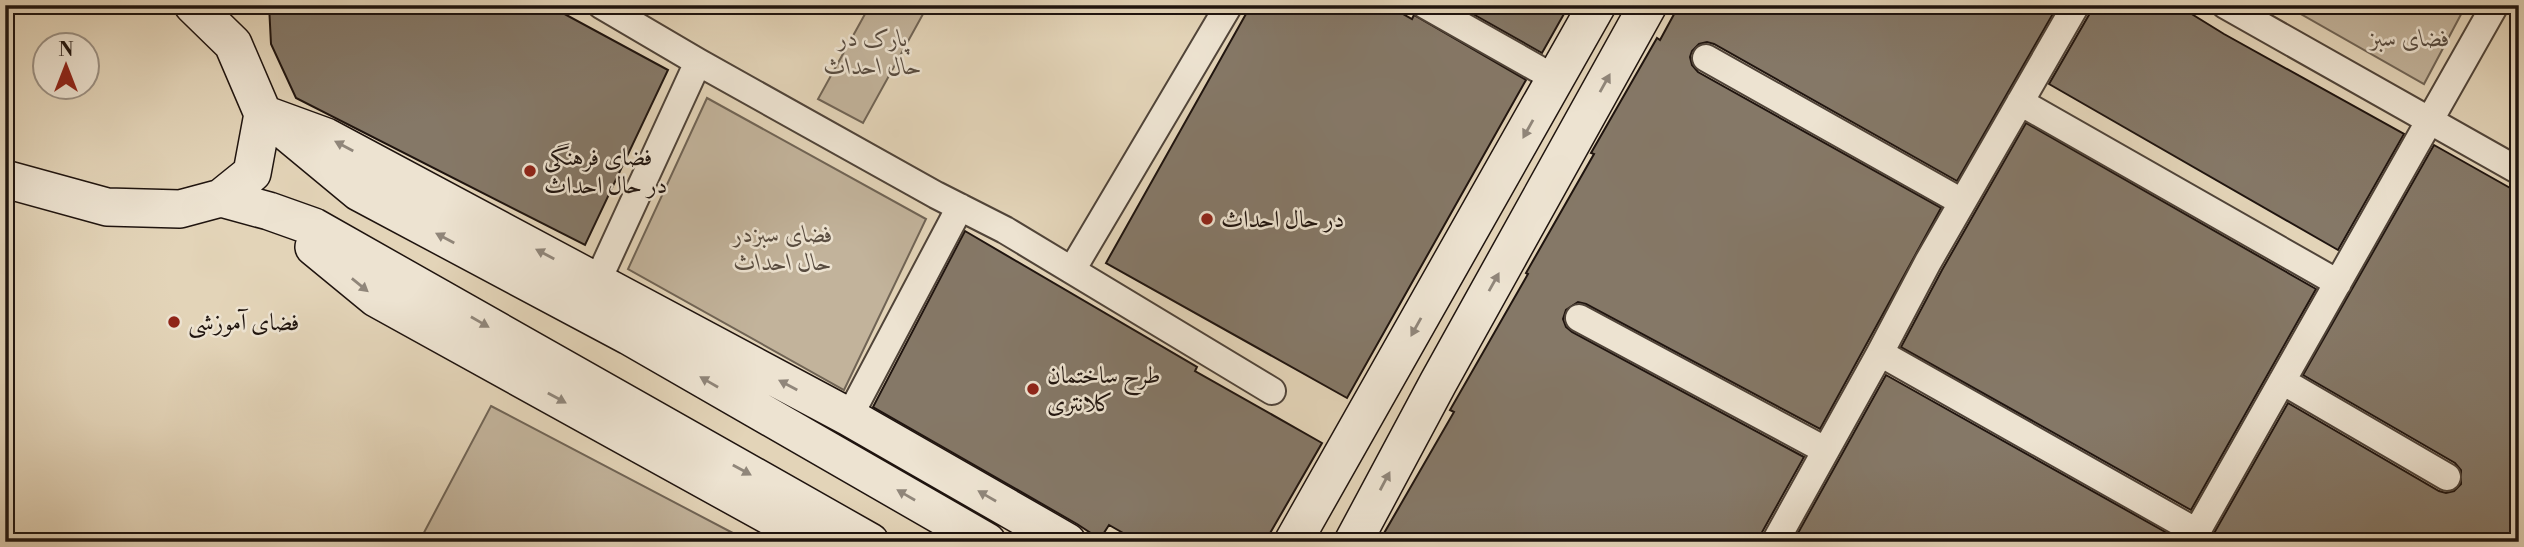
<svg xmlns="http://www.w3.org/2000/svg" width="2524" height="547" font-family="'Libre Bodoni',Amiri,serif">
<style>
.green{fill:#c2b39b;stroke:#706455;stroke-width:2}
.building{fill:#857867;stroke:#1f140f;stroke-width:2}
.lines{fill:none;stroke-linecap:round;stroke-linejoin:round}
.street-casing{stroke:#504439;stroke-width:30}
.secondary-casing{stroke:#1f140f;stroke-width:40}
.street{stroke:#ede3d1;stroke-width:26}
.secondary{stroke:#ede3d1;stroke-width:37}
.oneway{fill:#90867a}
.poi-dot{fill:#8f2418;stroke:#ede3d1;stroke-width:2.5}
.labels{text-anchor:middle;stroke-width:5;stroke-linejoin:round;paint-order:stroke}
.park-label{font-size:24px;font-style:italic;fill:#584c40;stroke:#ede3d1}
.poi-label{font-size:24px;fill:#1f140f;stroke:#ede3d1;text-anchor:start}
</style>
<rect width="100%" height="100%" fill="#e3d4b8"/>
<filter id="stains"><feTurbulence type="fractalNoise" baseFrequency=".00286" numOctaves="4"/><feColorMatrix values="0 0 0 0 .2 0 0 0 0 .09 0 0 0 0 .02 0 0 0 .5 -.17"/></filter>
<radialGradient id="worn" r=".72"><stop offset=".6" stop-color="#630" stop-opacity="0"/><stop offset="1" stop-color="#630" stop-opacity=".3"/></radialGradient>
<path class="green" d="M870,5h58l-65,118 -45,-24z
M2285,5h181l-42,79z
M707,98l219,121 -82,171 -216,-121z
M491,406l259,136h-331z"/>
<path class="building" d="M269,5h279l120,65 -83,175 -289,-147 -25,-54z
M1251,5h136l25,14 2,-4 112,65 -179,318 -241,-135z
M1457,5h112l-27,48z
M1679,5h379l-101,176 -243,-137 -7,-2 -8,2 -7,7 -2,6 2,8 6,7 243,136 -121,221 -234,-125 -8,-2 -12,8 -3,9 3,8 6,5 232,125 -43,77 -2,8h-364l-12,-7 71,-123 -4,-2 78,-136 -2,-1 68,-119 -3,-1 66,-115 3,2z
M2092,5h85l47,29 180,100 -66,116 -289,-166 41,-71z
M2026,123l290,166 -125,221 -290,-163 41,-77z
M2434,145l85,48v349h-310l79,-139 151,88 7,2 8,-2 7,-7v-14l-6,-7 -152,-88z
M965,231l232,136 -2,4 127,72 -57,99h-126l-30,-17 -9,14 -23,-15 -204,-117z
M1886,375l290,163 -1,4h-382z"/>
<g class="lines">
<defs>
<path id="street" d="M601,5l97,57 238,133 69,35 267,161
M1425,5l131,74
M2225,5l294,166
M1706,58l256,144
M2020,102l318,181
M1072,270l157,-265
M597,282l101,-220
M1579,318l246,132
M1880,353l317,179
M2282,381l165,96
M849,417l111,-210
M1775,542l105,-189 48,-91 148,-257
M2191,542l304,-537"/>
<path id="secondary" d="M263,114l63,23 523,280 218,125
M289,134l70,58 270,144 358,206
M5,179l102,28 73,2 41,-11 31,-25 11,-59 -30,-70 -40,-39
M221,198l48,13 45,16 556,315
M314,247l62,51 441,244
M1293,542l304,-537
M1353,542l85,-159 210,-378"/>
</defs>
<use href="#street" class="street-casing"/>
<use href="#secondary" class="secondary-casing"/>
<use href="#street" class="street"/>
<use href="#secondary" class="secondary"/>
</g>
<defs><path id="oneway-solid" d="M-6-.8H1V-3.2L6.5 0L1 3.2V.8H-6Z" transform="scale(1.75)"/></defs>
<g class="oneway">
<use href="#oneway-solid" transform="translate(1605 83) rotate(-61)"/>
<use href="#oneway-solid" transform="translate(1528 129) rotate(119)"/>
<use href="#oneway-solid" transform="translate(344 146) rotate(-152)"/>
<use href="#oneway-solid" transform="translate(445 238) rotate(-152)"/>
<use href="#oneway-solid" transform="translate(545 254) rotate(-152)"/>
<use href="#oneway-solid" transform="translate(1494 282) rotate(-61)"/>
<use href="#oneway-solid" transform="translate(360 285) rotate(39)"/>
<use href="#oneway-solid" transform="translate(480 322) rotate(30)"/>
<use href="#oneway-solid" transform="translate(1416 327) rotate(119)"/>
<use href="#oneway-solid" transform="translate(709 382) rotate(-150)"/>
<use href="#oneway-solid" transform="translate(788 385) rotate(-152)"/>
<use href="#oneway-solid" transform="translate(557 398) rotate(29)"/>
<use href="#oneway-solid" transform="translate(742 470) rotate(29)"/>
<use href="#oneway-solid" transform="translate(1385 481) rotate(-62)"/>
<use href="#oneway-solid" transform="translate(906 495) rotate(-150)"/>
<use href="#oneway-solid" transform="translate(987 496) rotate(-150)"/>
</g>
<g class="poi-dot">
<circle cx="530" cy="171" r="7"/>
<circle cx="1207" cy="219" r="7"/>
<circle cx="174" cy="322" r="7"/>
<circle cx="1033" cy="389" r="7"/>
</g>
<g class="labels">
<g class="park-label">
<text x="873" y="46">پارک در<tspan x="873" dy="28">حال احداث</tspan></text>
<text x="2410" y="46">فضای سبز</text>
<text x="783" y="242">فضای سبزدر<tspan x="783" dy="28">حال احداث</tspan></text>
</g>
<g class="poi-label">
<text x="544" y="165">فضای فرهنگی<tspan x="544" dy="28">در حال احداث</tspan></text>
<text x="1221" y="227">در حال احداث</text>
<text x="188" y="330">فضای آموزشی</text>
<text x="1047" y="383">طرح ساختمان<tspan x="1047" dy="28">کلانتری</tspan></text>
</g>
</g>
<rect width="2524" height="547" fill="none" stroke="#e3d4b8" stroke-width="28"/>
<rect x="7" y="7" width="2510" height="533" fill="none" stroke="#1f140f" stroke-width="3.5"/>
<rect x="14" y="14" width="2496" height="519" fill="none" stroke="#1f140f" stroke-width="2"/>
<g transform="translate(66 66)"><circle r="33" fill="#ede3d1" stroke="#9b9083" stroke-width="2"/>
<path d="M0-5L12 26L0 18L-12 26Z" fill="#8f2418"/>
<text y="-10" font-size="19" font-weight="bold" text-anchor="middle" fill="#1f140f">N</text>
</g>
<rect width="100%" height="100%" filter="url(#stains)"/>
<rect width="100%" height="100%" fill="url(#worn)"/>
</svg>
